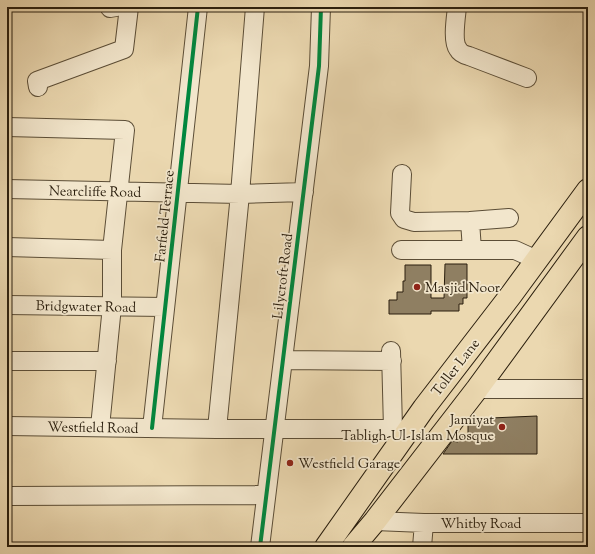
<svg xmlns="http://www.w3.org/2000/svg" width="595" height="554" font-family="'Sorts Mill Goudy',serif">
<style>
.building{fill:#8f7f62;stroke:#2b1f0e}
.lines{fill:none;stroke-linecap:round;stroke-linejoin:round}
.minor-casing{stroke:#5b4d36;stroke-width:20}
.major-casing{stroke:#2b1f0e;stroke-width:24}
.minor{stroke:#f2e6cc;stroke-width:18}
.major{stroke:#ebd8b0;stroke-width:22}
.cycleway-casing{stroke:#f2e6cc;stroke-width:6}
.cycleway{stroke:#00873e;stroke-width:4}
.poi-dot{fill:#8f2418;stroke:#f2e6cc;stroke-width:1.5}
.labels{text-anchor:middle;stroke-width:3.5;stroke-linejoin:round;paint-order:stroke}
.street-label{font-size:14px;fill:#2b1f0e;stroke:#f2e6cc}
.poi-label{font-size:14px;fill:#2b1f0e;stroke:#f2e6cc;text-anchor:start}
</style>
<rect width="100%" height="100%" fill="#ebd8b0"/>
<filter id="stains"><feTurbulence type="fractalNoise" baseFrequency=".005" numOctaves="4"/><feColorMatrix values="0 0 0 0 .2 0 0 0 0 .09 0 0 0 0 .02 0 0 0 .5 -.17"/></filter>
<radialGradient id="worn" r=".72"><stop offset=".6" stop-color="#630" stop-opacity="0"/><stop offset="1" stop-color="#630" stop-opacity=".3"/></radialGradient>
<path class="building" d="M445,264h22v34h-4v6h-4v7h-28v3h-42v-14h8v-8h6v-11h2v-16h26v33h13z
M537,416v38h-94l9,-13 6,1v-6h10v-17z"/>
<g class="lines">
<defs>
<path id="minor" d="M457,7c-1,10 -5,34 1,42 2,4 7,6 11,7l58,22
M110,8l6,-1
M38,87l-1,-6 87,-32 5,-42
M7,127l118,3 -13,120v56l-12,121
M402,174l-2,39 4,6 10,3 56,-1 2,29
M7,189l233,5 64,-2
M470,221l39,-3
M7,247l105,3
M401,250h114l22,10
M7,305l158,2
M391,351l2,78
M283,360l109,1
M7,361h100
M477,389h111
M7,426l210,3h181l7,5
M152,428l46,-421
M217,429l23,-235 15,-187
M7,496l259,-1
M375,521l49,2h164
M260,547l59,-481 2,-59
M422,547l2,-24"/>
<path id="major" d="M326,547l98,-139 87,-113 77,-105
M353,547l22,-26 102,-132 111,-152"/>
</defs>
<use href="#minor" class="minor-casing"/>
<use href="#major" class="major-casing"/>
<use href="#minor" class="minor"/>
<use href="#major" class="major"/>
<defs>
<path id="cycleway" d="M152,428l46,-421
M260,547l59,-481 2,-59"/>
</defs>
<use href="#cycleway" class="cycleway-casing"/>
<use href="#cycleway" class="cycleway"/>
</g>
<g class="poi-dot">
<circle cx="417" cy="287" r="4"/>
<circle cx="502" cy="427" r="4"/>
<circle cx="290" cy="463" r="4"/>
</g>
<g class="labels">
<g class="street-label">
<text transform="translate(95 191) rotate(1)" y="5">Nearcliffe Road</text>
<text transform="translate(164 216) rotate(-84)" y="5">Farfield Terrace</text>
<text transform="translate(282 276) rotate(-83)" y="5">Lilycroft Road</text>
<text transform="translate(86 306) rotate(1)" y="5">Bridgwater Road</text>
<text transform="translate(455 367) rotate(-52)" y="5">Toller Lane</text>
<text transform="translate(93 427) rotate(1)" y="5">Westfield Road</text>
<text x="481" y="528">Whitby Road</text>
</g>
<g class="poi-label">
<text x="425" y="292">Masjid Noor</text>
<text x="494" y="424" text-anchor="end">Jamiyat<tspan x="494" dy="16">Tabligh-Ul-Islam Mosque</tspan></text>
<text x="298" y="468">Westfield Garage</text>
</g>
</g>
<rect width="595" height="554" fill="none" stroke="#ebd8b0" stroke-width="24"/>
<rect x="8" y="8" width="579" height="538" fill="none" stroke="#2b1f0e" stroke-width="2"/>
<rect x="12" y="12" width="571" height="530" fill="none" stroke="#2b1f0e"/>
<rect width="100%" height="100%" filter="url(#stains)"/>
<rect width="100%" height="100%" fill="url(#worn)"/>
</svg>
